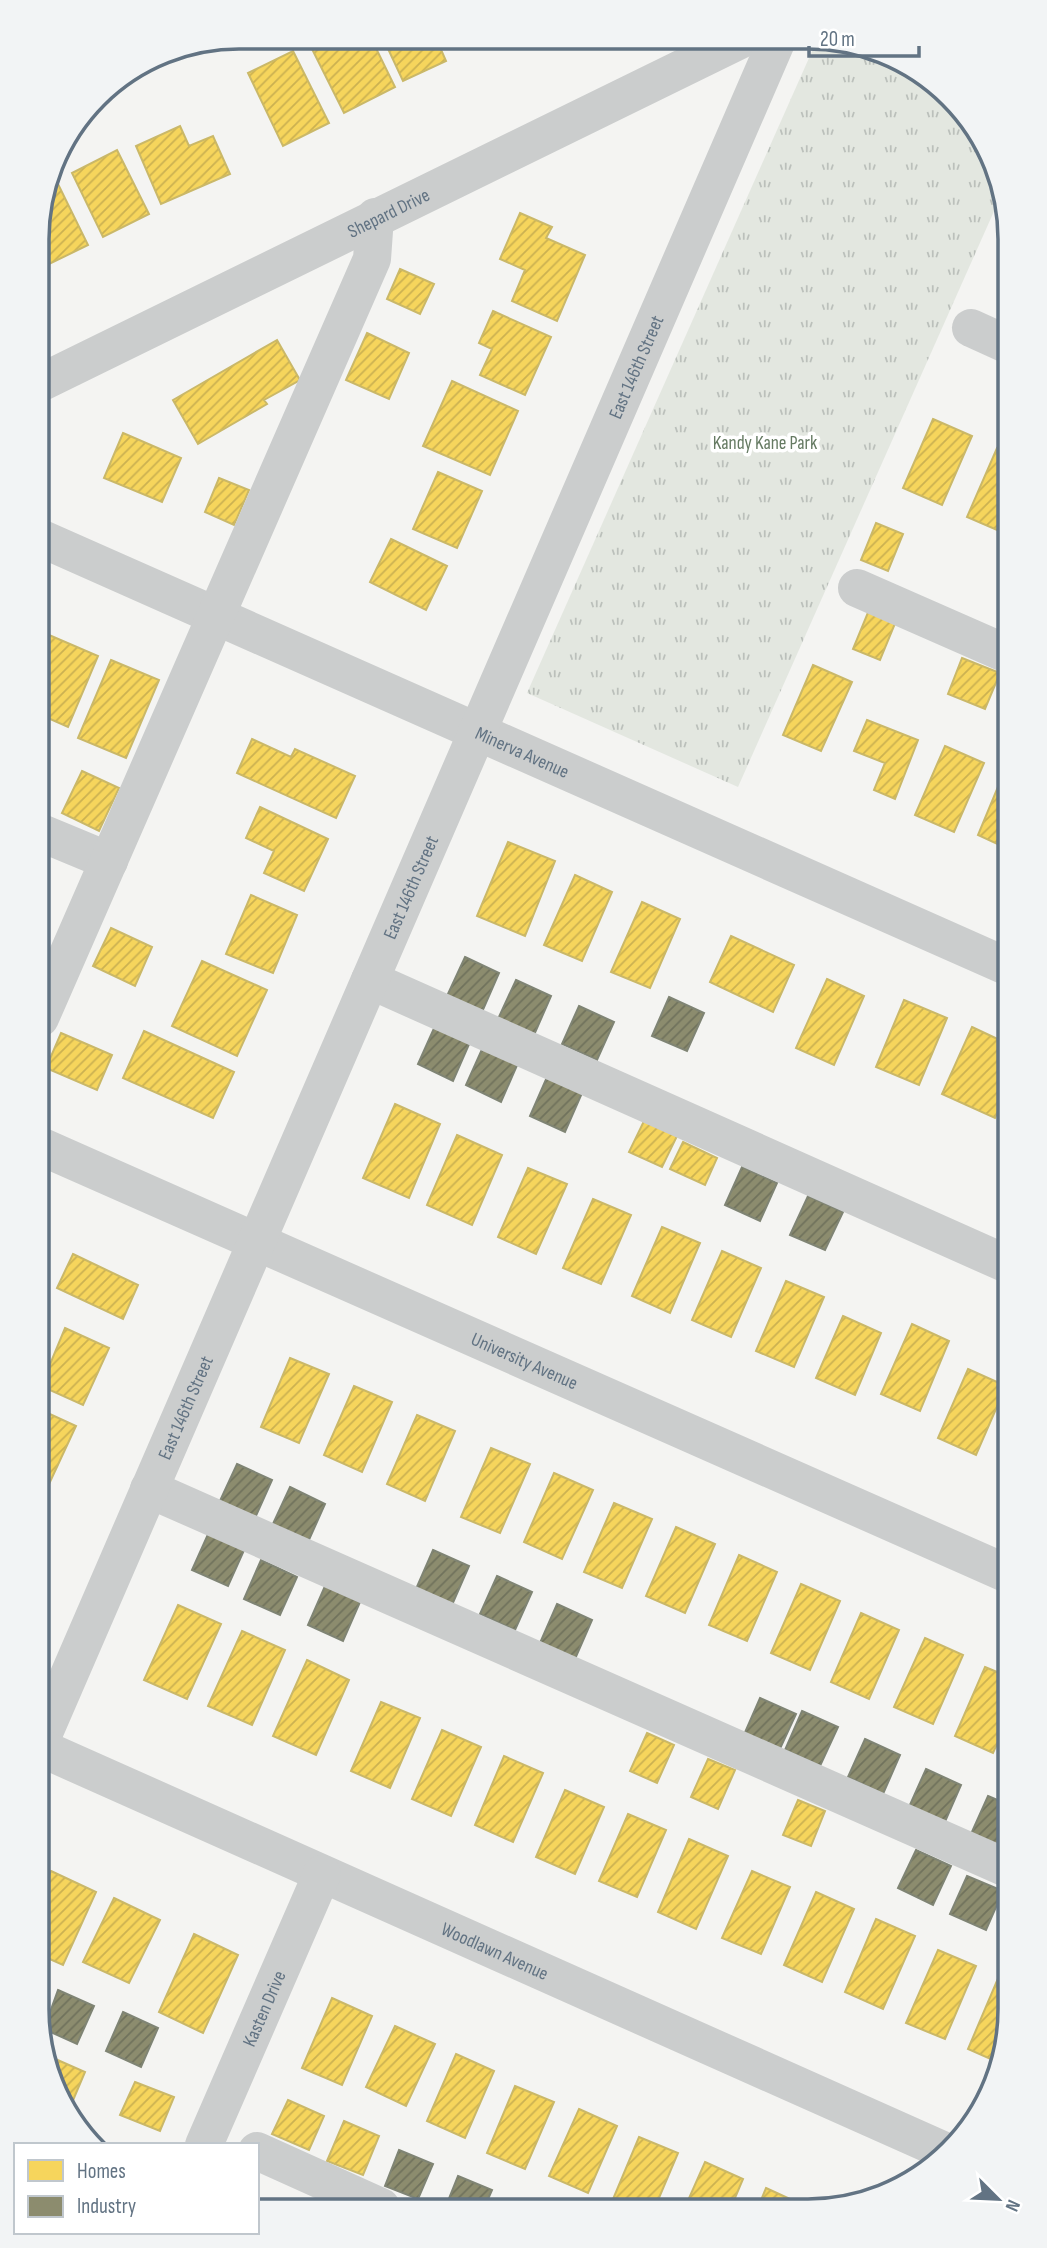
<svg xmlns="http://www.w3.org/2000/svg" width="1047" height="2248" font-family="'Sofia Sans Condensed',sans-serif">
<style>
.grass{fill:url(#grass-tufts)}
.homes{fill:url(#homes-hatch);stroke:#cab868;stroke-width:2}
.industry{fill:url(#industry-hatch);stroke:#7f8474;stroke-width:2}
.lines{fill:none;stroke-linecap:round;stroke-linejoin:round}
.minor{stroke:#cbcdcd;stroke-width:38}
.labels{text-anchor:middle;stroke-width:7;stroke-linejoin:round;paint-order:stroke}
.street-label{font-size:19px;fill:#627383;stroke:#fff}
.park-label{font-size:19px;fill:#657a62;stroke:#fff}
.rim{fill:none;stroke:#627383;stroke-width:3.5}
</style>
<defs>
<pattern id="grass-tufts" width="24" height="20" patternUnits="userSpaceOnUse" patternTransform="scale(1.75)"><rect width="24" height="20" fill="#e3e7e0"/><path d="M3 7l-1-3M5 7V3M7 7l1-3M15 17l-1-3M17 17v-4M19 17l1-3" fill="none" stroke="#bbc0bb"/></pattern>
<pattern id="homes-hatch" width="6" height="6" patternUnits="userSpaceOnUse" patternTransform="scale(1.75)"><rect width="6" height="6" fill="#f6d55c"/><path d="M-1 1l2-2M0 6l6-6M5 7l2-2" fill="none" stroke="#cbb151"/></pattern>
<pattern id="industry-hatch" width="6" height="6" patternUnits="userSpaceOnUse" patternTransform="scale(1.75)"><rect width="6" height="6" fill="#8c8c6e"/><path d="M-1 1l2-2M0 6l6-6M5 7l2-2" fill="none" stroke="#70725c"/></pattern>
</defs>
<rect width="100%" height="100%" fill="#f4f4f2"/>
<path class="grass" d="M817,40l30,1 95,46 61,99v5l-265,596 -211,-94z"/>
<path class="homes" d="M306,37l65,1 24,49 -51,26z
M383,38h53l10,23 -43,20z
M293,51l36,72 -46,23 -35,-73z
M180,126l9,20 24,-10 17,38 -69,30 -25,-58z
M117,150l32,64 -46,23 -31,-64z
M57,182l31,63 -45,22 -6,-11v-31l11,-39z
M520,213l32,14 -6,11 39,17 -28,66 -45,-20 13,-31 -25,-11z
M400,269l34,15 -14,30 -33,-15z
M493,311l58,26 -26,58 -45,-20 12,-26 -13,-6z
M367,333l42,20 -20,46 -43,-19z
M277,340l23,40 -36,20 3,4 -69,40 -25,-44z
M452,381l66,30 -28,64 -67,-29z
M933,419l39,17 -30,69 -39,-17z
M123,433l58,25 -19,44 -58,-24z
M997,448l7,3v82l-37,-16z
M438,472l44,19 -25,57 -44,-19z
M219,478l30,12 -15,35 -29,-13z
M876,523l27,11 -15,37 -27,-11z
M391,539l56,27 -21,44 -56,-28z
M869,610l27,11 -16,39 -27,-11z
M49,635l49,21 -30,71 -29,-13v-54z
M962,658l38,15 -15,36 -37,-15z
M111,660l48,20 -33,78 -48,-20z
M813,665l39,17 -31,69 -38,-16z
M867,720l51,20 -23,59 -21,-9 11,-27 -31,-12z
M252,739l39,18 4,-8 60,27 -19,42 -99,-45z
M945,746l39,17 -30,69 -39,-17z
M1005,770l1,78 -28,-13z
M82,771l37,17 -20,43 -37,-18z
M260,807l68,32 -24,52 -40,-18 10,-22 -28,-13z
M508,842l47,19 -30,75 -48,-20z
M575,875l37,17 -30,69 -38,-16z
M251,895l46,20 -24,58 -47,-19z
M642,902l38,17 -30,69 -39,-16z
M111,928l41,19 -17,39 -42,-20z
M731,936l63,29 -21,47 -63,-30z
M202,961l65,29 -30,66 -65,-30z
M827,979l37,17 -30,69 -38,-17z
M904,1000l43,18 -28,67 -43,-18z
M972,1027l34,16v50l-11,25 -53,-24z
M144,1031l90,41 -21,46 -90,-40z
M61,1033l51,22 -15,35 -51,-22z
M395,1104l45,20 -31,74 -46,-20z
M644,1121l33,15 -15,31 -33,-15z
M457,1135l45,20 -30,70 -45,-20z
M683,1142l34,16 -12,27 -35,-16z
M528,1168l39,16 -31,70 -38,-17z
M593,1199l38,16 -30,69 -38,-16z
M662,1227l38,16 -30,70 -38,-17z
M722,1251l39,17 -30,69 -39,-17z
M73,1254l65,31 -15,34 -66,-31z
M786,1281l38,16 -30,70 -38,-16z
M843,1316l38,17 -26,62 -39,-17z
M912,1324l37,17 -29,70 -39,-17z
M65,1328l44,20 -26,57 -42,-19z
M290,1358l39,16 -30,69 -38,-16z
M968,1369l38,17 -30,69 -38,-17z
M354,1386l38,16 -30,70 -38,-17z
M41,1410l35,16 -27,58 -7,-4z
M417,1415l38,16 -30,70 -38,-17z
M491,1448l39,16 -30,69 -39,-16z
M554,1473l39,17 -31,69 -38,-17z
M614,1503l38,16 -30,69 -38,-16z
M676,1527l39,17 -30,69 -39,-17z
M739,1555l38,17 -30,69 -38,-16z
M801,1584l39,17 -30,69 -39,-17z
M178,1605l43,19 -34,75 -43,-19z
M861,1613l38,17 -30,69 -38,-17z
M242,1631l43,19 -33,75 -44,-19z
M925,1638l38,17 -30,69 -39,-17z
M307,1660l42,20 -33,75 -43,-19z
M985,1667l24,10v41l-16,35 -38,-17z
M381,1702l39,16 -30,70 -39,-17z
M442,1730l39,17 -30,69 -39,-17z
M647,1733l27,12 -17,38 -27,-12z
M504,1756l39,17 -30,69 -38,-17z
M708,1759l27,11 -17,39 -27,-12z
M565,1790l39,17 -29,67 -39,-17z
M798,1800l27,11 -14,35 -28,-11z
M628,1814l38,16 -29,67 -38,-16z
M689,1839l39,17 -32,73 -38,-17z
M51,1871l45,21 -33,73 -20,-9v-68z
M752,1871l38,16 -29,67 -39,-16z
M816,1892l38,17 -32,73 -38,-17z
M114,1898l46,22 -31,63 -46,-21z
M876,1919l39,17 -32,73 -38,-17z
M194,1934l44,21 -35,78 -44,-21z
M938,1950l38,16 -31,73 -39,-16z
M999,1976l11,5v42l-15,38 -27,-12z
M332,1998l40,18 -30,69 -40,-17z
M395,2026l40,18 -29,62 -40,-19z
M44,2054l41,18 -14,33 -27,-43z
M456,2054l38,17 -29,67 -38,-17z
M135,2082l39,15 -14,34 -40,-16z
M515,2086l39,16 -29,67 -38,-16z
M288,2100l36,16 -15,34 -37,-16z
M579,2109l38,17 -29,67 -39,-17z
M344,2121l35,15 -16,39 -36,-14z
M639,2137l39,16 -22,52h-42l-3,-1z
M705,2162l38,17 -11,26h-46z
M766,2188l37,17h-44z"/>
<path class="industry" d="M465,957l34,16 -17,39 -35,-16z
M516,980l35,16 -17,39 -36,-16z
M669,997l35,16 -17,38 -35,-15z
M579,1006l35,16 -17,38 -35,-16z
M435,1026l35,16 -17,39 -35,-17z
M483,1047l35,16 -17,39 -35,-17z
M547,1077l35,16 -17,39 -35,-16z
M742,1167l35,16 -17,38 -35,-16z
M808,1196l35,16 -18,38 -35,-15z
M237,1464l35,16 -17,38 -36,-15z
M290,1487l35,17 -17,38 -36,-16z
M209,1532l36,16 -17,38 -36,-16z
M433,1550l36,16 -17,39 -36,-16z
M261,1560l36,17 -17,38 -36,-16z
M497,1576l35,16 -17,38 -35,-16z
M325,1586l35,16 -17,39 -35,-16z
M557,1604l35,16 -17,39 -35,-16z
M760,1698l36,16 -18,39 -35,-16z
M802,1711l36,16 -18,39 -35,-16z
M865,1739l35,16 -17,39 -35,-17z
M926,1769l35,16 -17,39 -35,-17z
M988,1796l21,9v37l-3,8 -35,-16z
M916,1850l35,16 -18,39 -35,-17z
M967,1876l36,15 -17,39 -36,-16z
M58,1990l36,16 -17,38 -33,-15z
M123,2012l35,16 -17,39 -35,-16z
M399,2150l34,14 -15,35 -33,-13z
M458,2176l34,14 -7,16h-39z"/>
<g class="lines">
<g class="minor">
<path d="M971,328l33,15"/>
<path id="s1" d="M38,384l702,-344"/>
<path id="s2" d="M38,537l968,429"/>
<path d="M857,588l148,65"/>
<path d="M39,832l70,29"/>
<path d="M370,980l637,284"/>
<path d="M40,1018l332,-759 3,-42"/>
<path id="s3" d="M40,1146l968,428"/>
<path d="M149,1489l860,380"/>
<path id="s4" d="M43,1735l734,-1695"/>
<path id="s5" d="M43,1749l904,403"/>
<path id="s6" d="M204,2145l118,-271"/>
<path d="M257,2151l124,56"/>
</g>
</g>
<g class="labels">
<g class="street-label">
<text dy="7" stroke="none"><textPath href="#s1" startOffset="390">Shepard Drive</textPath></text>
<text dy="7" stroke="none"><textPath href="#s4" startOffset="1491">East 146th Street</textPath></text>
<text dy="7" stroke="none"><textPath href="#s2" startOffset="530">Minerva Avenue</textPath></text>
<text dy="7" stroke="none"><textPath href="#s4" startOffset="924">East 146th Street</textPath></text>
<text dy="7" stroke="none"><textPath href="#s3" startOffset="530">University Avenue</textPath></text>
<text dy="7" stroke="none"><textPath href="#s4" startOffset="357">East 146th Street</textPath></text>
<text dy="7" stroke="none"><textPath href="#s5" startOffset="495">Woodlawn Avenue</textPath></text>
<text dy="7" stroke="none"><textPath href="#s6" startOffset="149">Kasten Drive</textPath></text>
</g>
<g class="park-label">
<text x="765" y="449">Kandy Kane Park</text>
</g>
</g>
<path d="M0 0H1047V2248H0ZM239 49H808A190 190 0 0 1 998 239V2009A190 190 0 0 1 808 2199H239A190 190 0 0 1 49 2009V239A190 190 0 0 1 239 49Z" fill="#f2f4f5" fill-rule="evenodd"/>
<path class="rim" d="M239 49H808A190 190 0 0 1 998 239V2009A190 190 0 0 1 808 2199H239A190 190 0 0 1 49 2009V239A190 190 0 0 1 239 49Z"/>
<rect x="14" y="2143" width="245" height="91" fill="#ffffff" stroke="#c0c7cd" stroke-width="2"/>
<rect x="28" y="2160" width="35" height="21" fill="#f6d55c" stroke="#c0c7cd" stroke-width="2"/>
<text x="77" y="2178" font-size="21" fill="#627383">Homes</text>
<rect x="28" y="2196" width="35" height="21" fill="#8c8c6e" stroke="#c0c7cd" stroke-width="2"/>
<text x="77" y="2213" font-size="21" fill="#627383">Industry</text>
<g transform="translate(998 2199) rotate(114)" stroke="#ffffff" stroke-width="5" paint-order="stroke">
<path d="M0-5L12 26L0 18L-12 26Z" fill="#627383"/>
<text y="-10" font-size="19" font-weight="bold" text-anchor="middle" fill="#627383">N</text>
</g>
<path d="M809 46v10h110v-10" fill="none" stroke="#627383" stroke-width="3.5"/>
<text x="820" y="46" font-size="21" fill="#627383" stroke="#ffffff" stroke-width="5" paint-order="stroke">20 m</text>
</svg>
